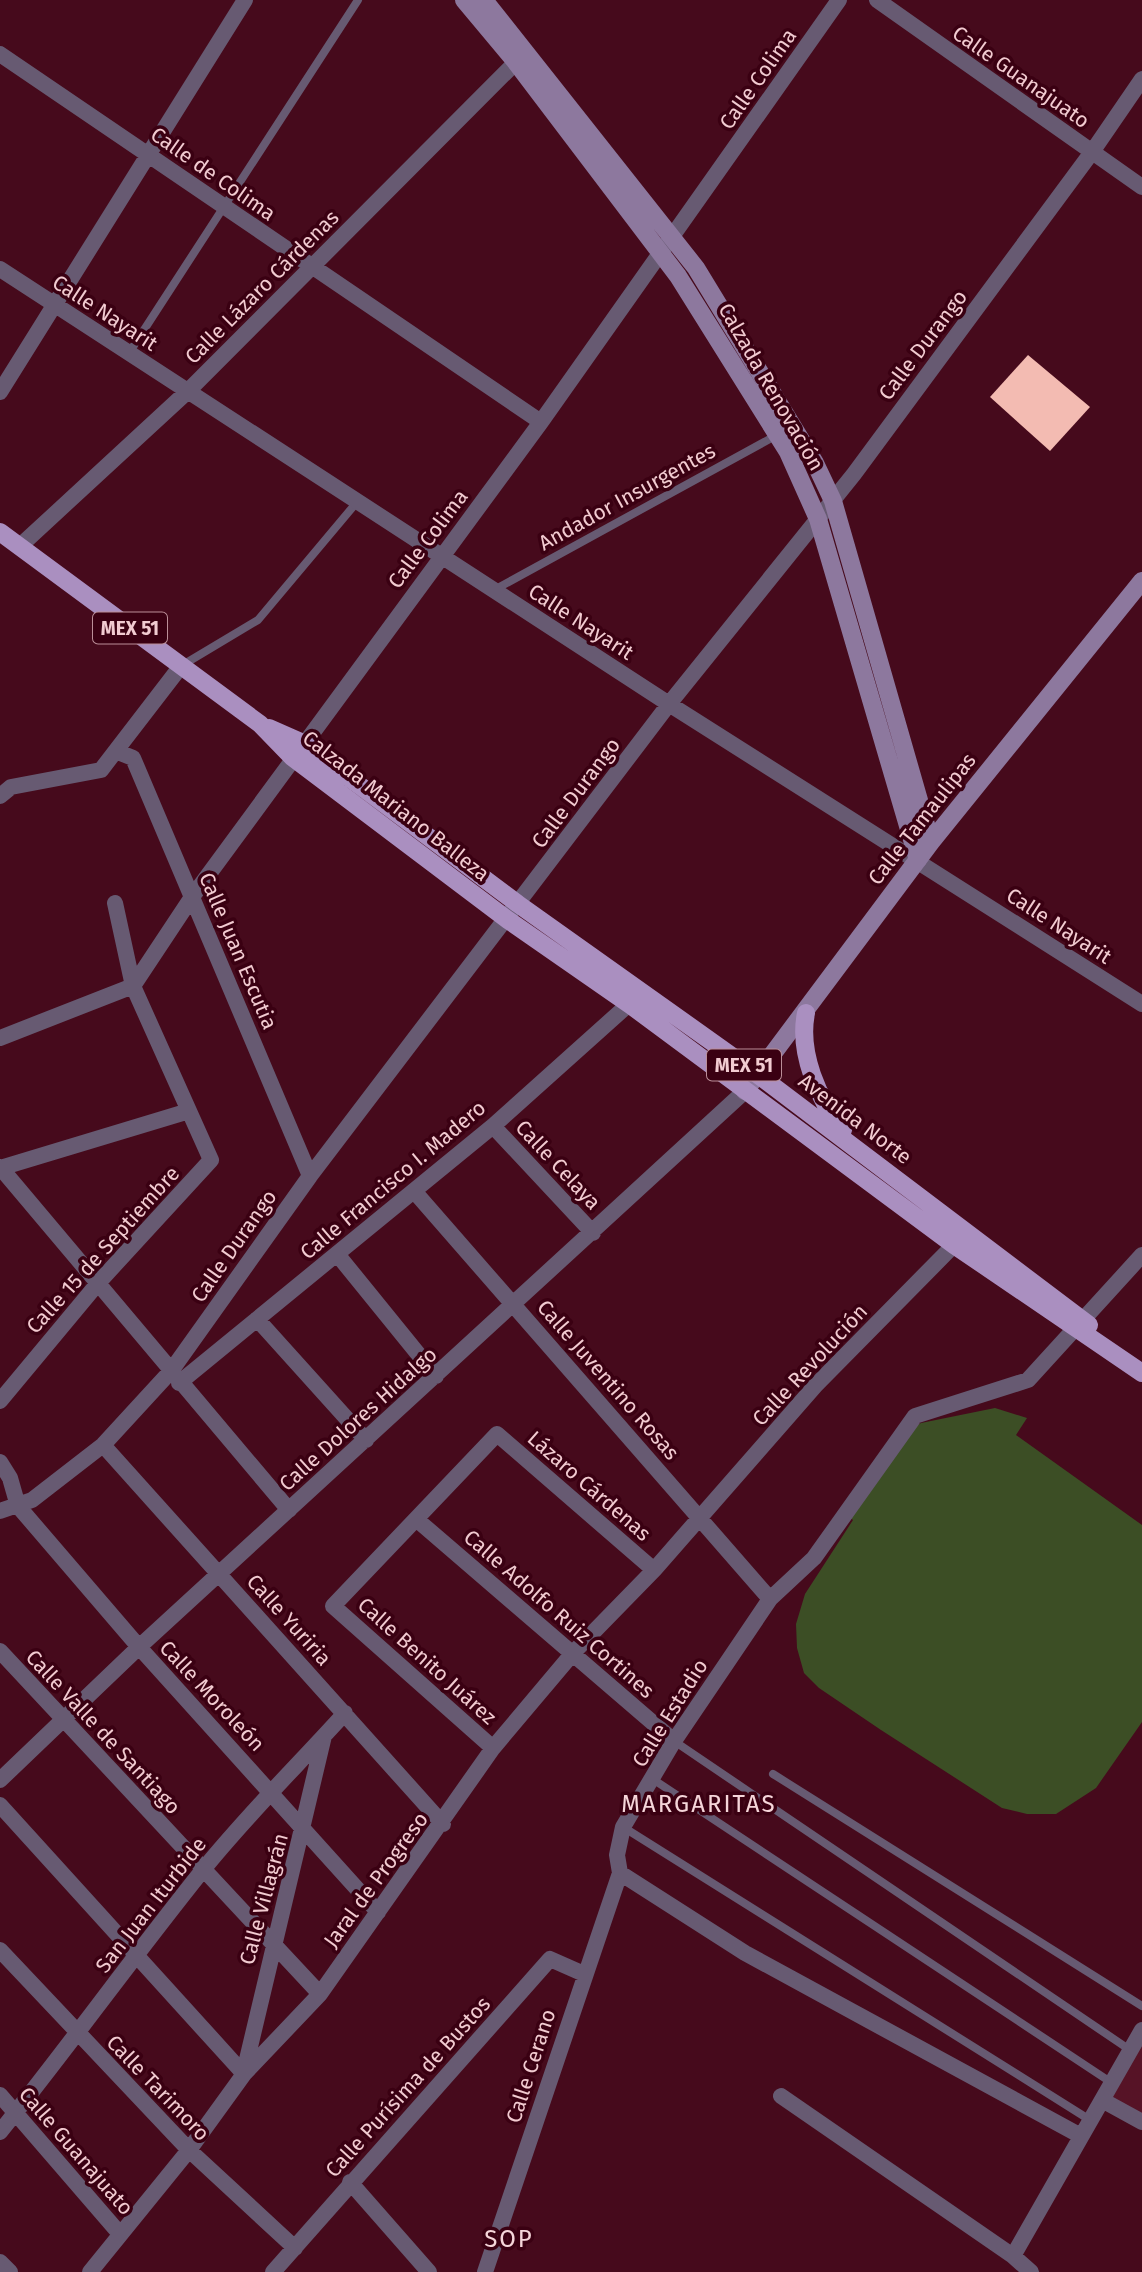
<svg xmlns="http://www.w3.org/2000/svg" width="1142" height="2272" font-family="'Fira Sans',sans-serif">
<style>
.built{fill:#561326}
.green{fill:#3c4e25}
.building{fill:#f3bbb2}
.lines{fill:none;stroke-linecap:round;stroke-linejoin:round}
.lane{stroke:#675a72;stroke-width:8}
.street{stroke:#675a72;stroke-width:16}
.secondary{stroke:#8d789e;stroke-width:18}
.primary{stroke:#aa8fc0;stroke-width:18}
.labels{text-anchor:middle;stroke-width:7;stroke-linejoin:round;paint-order:stroke}
.shield{fill:#3a0012;stroke:#bb8e98;stroke-width:2}
.shield-label{font-size:19px;font-weight:bold;fill:#f2cbd1}
.street-label{font-size:21px;fill:#f2cbd1;stroke:#3a0012}
.quarter-label{font-size:24px;letter-spacing:2px;fill:#f5d5d9;stroke:#3a0012}
</style>
<rect width="100%" height="100%" fill="#460a1c"/>
<path class="built" d="M1142,2038v77l-35,-20z"/>
<path class="green" d="M995,1408l32,10 -11,17 126,90v197l-46,66 -40,26h-29l-25,-6 -121,-78 -62,-42 -15,-15 -7,-25 -1,-24 9,-30 48,-74 -4,-3 56,-84 16,-10z"/>
<path class="building" d="M1028,355l62,52 -40,44 -60,-54z"/>
<g class="lines">
<path class="lane" d="M129,353l229,-353
M494,590l283,-155
M181,666l77,-46 99,-118
M674,1741l456,309
M773,1774l369,232
M654,1780l458,303
M623,1827l467,293"/>
<path class="street" d="M877,0l265,187
M0,54l541,368
M0,269l669,435 473,300
M0,392l245,-392
M20,546l168,-155 336,-337
M118,752l15,6 177,418
M0,796l11,-9 90,-17 80,-104
M0,1038l133,-52 59,-89 349,-475 298,-422
M493,1126l100,107
M0,1167l289,343
M0,1168l189,-57
M414,1191l356,408
M337,1254l99,122
M257,1319l109,121
M179,1383l314,-257 136,-122
M0,1401l99,-119 112,-122 -78,-174 -18,-83
M103,1445l340,379
M0,1462l10,16 8,28 121,141 239,265
M0,1511l32,-11 71,-55 68,-74 139,-195 359,-472 185,-230 238,-322 50,-73
M416,1519l258,222
M0,1651l320,343
M493,1748l-160,-142 164,-172 157,136
M0,1780l139,-133 606,-556
M0,1805l244,269
M0,1950l189,200 106,98
M244,2072l80,-336
M0,2095l120,139
M781,2096l232,160 18,16
M1102,2100l40,22
M0,2132c69,-86 133,-175 202,-261 45,-56 95,-105 143,-158
M1081,2136l-336,-183 -125,-80 -3,-18 6,-28 51,-86 96,-142 44,-41 101,-142 113,-36 114,-125
M350,2182l79,90
M1013,2256l129,-226
M0,2262l10,10
M90,2272l99,-122 55,-76 76,-80 173,-246 80,-95 81,-83 161,-184 139,-141
M273,2272l277,-313 34,15
M485,2272l135,-399"/>
<path class="secondary" d="M464,0l51,61 163,215 110,176 30,67 100,341
M484,0l212,268 119,195 18,38 98,341
M745,1091l186,-249 211,-261"/>
<path class="primary" d="M0,532l260,192 32,33 216,163 121,84 325,241 188,128
M269,728l34,15 215,161 239,170 332,251
M806,1013c-8,40 12,86 37,117"/>
</g>
<g class="labels">
<g class="shield">
<rect x="93" y="612.5" width="74" height="31" rx="5"/>
<rect x="707" y="1049.5" width="74" height="31" rx="5"/>
</g>
<g class="shield-label">
<text x="130" y="635">MEX 51</text>
<text x="744" y="1072">MEX 51</text>
</g>
<g class="street-label">
<text transform="translate(1021 77) rotate(35)" y="7">Calle Guanajuato</text>
<text transform="translate(758 79) rotate(-55)" y="7">Calle Colima</text>
<text transform="translate(213 174) rotate(35)" y="7">Calle de Colima</text>
<text transform="translate(262 287) rotate(-45)" y="7">Calle Lázaro Cárdenas</text>
<text transform="translate(105 313) rotate(33)" y="7">Calle Nayarit</text>
<text transform="translate(923 345) rotate(-53)" y="7">Calle Durango</text>
<text transform="translate(771 387) rotate(60)" y="7">Calzada Renovación</text>
<text transform="translate(627 497) rotate(-29)" y="7">Andador Insurgentes</text>
<text transform="translate(428 539) rotate(-53)" y="7">Calle Colima</text>
<text transform="translate(581 622) rotate(33)" y="7">Calle Nayarit</text>
<text transform="translate(576 793) rotate(-53)" y="7">Calle Durango</text>
<text transform="translate(396 806) rotate(38)" y="7">Calzada Mariano Balleza</text>
<text transform="translate(922 819) rotate(-52)" y="7">Calle Tamaulipas</text>
<text transform="translate(1059 926) rotate(33)" y="7">Calle Nayarit</text>
<text transform="translate(238 951) rotate(67)" y="7">Calle Juan Escutia</text>
<text transform="translate(855 1119) rotate(37)" y="7">Avenida Norte</text>
<text transform="translate(558 1165) rotate(47)" y="7">Calle Celaya</text>
<text transform="translate(393 1180) rotate(-40)" y="7">Calle Francisco I. Madero</text>
<text transform="translate(234 1246) rotate(-55)" y="7">Calle Durango</text>
<text transform="translate(103 1250) rotate(-48)" y="7">Calle 15 de Septiembre</text>
<text transform="translate(810 1365) rotate(-47)" y="7">Calle Revolución</text>
<text transform="translate(608 1380) rotate(49)" y="7">Calle Juventino Rosas</text>
<text transform="translate(358 1419) rotate(-42)" y="7">Calle Dolores Hidalgo</text>
<text transform="translate(589 1486) rotate(41)" y="7">Lázaro Cárdenas</text>
<text transform="translate(559 1614) rotate(41)" y="7">Calle Adolfo Ruiz Cortines</text>
<text transform="translate(289 1620) rotate(48)" y="7">Calle Yuriria</text>
<text transform="translate(427 1661) rotate(42)" y="7">Calle Benito Juárez</text>
<text transform="translate(212 1696) rotate(47)" y="7">Calle Moroleón</text>
<text transform="translate(670 1713) rotate(-58)" y="7">Calle Estadio</text>
<text transform="translate(103 1732) rotate(47)" y="7">Calle Valle de Santiago</text>
<text transform="translate(376 1880) rotate(-54)" y="7">Jaral de Progreso</text>
<text transform="translate(264 1899) rotate(-75)" y="7">Calle Villagrán</text>
<text transform="translate(151 1905) rotate(-52)" y="7">San Juan Iturbide</text>
<text transform="translate(531 2066) rotate(-72)" y="7">Calle Cerano</text>
<text transform="translate(408 2087) rotate(-48)" y="7">Calle Purísima de Bustos</text>
<text transform="translate(158 2088) rotate(46)" y="7">Calle Tarimoro</text>
<text transform="translate(76 2151) rotate(49)" y="7">Calle Guanajuato</text>
</g>
<g class="quarter-label">
<text x="699" y="1812">MARGARITAS</text>
<text x="509" y="2247">SOP</text>
</g>
</g>
</svg>
